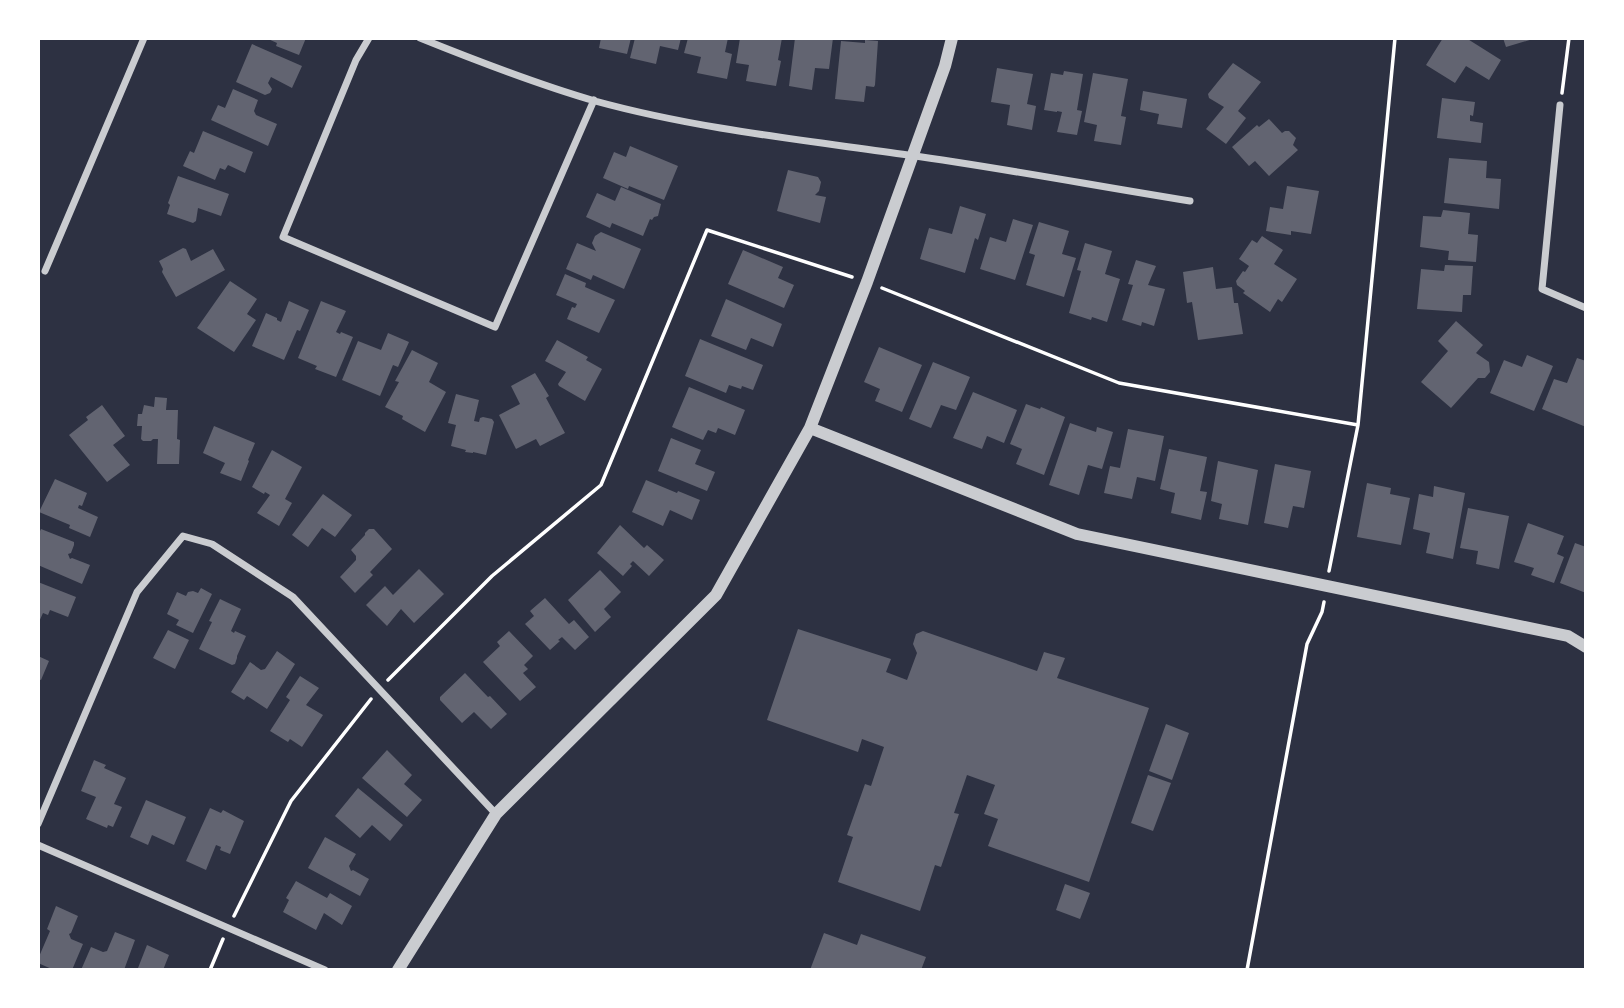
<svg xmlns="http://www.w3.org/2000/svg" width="1624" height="1008" font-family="'Fira Sans Condensed',sans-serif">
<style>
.building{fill:#626471}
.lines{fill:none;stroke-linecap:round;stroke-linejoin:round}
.path{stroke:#fff;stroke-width:3.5}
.minor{stroke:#caccd0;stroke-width:7}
.tertiary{stroke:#caccd0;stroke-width:12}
</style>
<rect width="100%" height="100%" fill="#2d3142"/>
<path class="building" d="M266,38h40l-7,17 -23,-9 1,-3z
M601,38h30l-4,16 -28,-6z
M635,38h46l-3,12 -18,-4 -4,18 -26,-6z
M688,38h40l-3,14 7,2 -5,25 -30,-6 4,-16 -17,-4z
M740,38h42l-4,22 3,1 -5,25 -30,-5 3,-16 -13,-2z
M795,38h38l-4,31 -14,-1 -3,22 -23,-4z
M1443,38h23l35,22 -12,20 -23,-14 -11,17 -29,-18z
M1503,38h30v1l-27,8z
M865,40l13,1 -3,44 -1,2 -8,-1 -2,16 -29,-3 6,-58 24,2z
M252,44l50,22 -10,22 -21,-11 -3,6 4,6 -2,4 -5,2 -29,-13z
M1233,63l28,19 -23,29 8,7 -20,26 -20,-15 18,-22 -15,-9 -1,-4z
M997,68l36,6 -6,30 9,2 -4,24 -25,-5 3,-20 -19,-3z
M1064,71l19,3 -6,36 5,1 -5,24 -20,-3 5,-20 -5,-1v1l-13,-2 7,-37 12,2z
M1093,73l35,6 -7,37 5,1 -5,28 -27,-4 3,-16 -13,-3z
M233,89l25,11 -4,11 2,4 21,9 -9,22 -57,-26 7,-15 7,3z
M1143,91l44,8 -5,29 -25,-4 2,-10 -19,-4z
M1442,98l33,4 -2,14 -3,-1v6l13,2 -2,20 -44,-5z
M1269,119l13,14 3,-2h4l7,7 -3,7 5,5 -29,26 -14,-15 -6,5 -17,-19 25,-22 2,2z
M203,131l50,21 -8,21 -17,-8 -3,5 -5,-2 -5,12 -32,-14 7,-15 4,2z
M630,146l48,20 -14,34 -35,-14 -1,3 -25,-11 11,-26 12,5z
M1449,158l38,3 -1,17 15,1 -2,30 -55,-6z
M788,170l30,7 3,5 -2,9 -4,4 11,2 -6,26 -43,-12z
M178,176l51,18 -8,22 -23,-8 -2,13 -3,2 -26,-9 3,-9 -2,-2z
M1287,186l32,5 -8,43 -20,-3v4l-25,-4 4,-24 13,2z
M621,187l40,17 -3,12 -4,1 -2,3 -2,-1 -7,17 -31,-13 -2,5 -24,-11 11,-24 18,8z
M960,206l26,8 -8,26 -3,-2 -10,35 -45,-14 9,-31 23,6z
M1443,210l27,3 -2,21 10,1 -2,27 -28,-2 1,-9 -29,-4 3,-31 18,1z
M1013,219l20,6 -18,55 -35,-11 10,-32 16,5z
M1039,222l30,9 -7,23 14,4 -12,39 -38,-12 9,-30 -6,-2z
M601,232l40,17 -17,40 -31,-14 -2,5 -25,-11 11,-26 19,8 -4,-8 3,-7z
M1262,236l21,14 -9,14 23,15 -15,23 -4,-3 -8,13 -27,-19 2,-2 -8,-6 -1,-4 7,-10 2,1 4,-6 -10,-7 13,-19 5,3z
M1085,243l27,8 -7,23 15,5 -13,43 -15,-5 -1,3 -22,-7 12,-42 -4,-1z
M183,248l3,1 5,12 22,-12 12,21 -49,27 -14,-25 1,-3 -4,-8z
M743,250l40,17 -5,11 16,7 -10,23 -56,-24z
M1136,260l20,6 -8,19 17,4 -11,37 -12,-4 -1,4 -19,-6 11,-35 -5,-1z
M1445,265l28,1 -2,29h-8l-1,17 -45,-3 4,-40 23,2z
M1213,267l3,22 16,-2 2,16h4l5,31 -45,6 -6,-38 -5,1 -4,-31z
M565,274l21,9 -1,4 30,13 -16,33 -32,-14 5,-12 3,1 2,-4 -21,-9z
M230,281l27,18 -10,15 9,6 -22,32 -37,-24z
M726,299l56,25 -9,23 -22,-9 -5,12 -35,-14z
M289,301l20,9 -9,21 -3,-1 -13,30 -32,-14 14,-33 11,5v2l4,2z
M321,301l25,10 -10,21 4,2 1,-2 12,5 -17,40 -21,-8 2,-3 -19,-8z
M1456,321l27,24 -7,8 13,9 1,10 -5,6h-7l-27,30 -30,-26 27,-31 -10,-10z
M388,333l21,9 -11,25 -5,-2 -13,31 -38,-16 16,-39 23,9z
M700,339l63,26 -10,25 -11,-4 -1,3 -12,-4 -3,8 -41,-17z
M557,340l31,17 -2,3 16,9 -17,32 -26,-15 -1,-2 8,-12 -21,-11z
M879,347l43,18 -20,47 -27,-11 5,-12 -16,-7z
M412,350l26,13 -9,19 17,10 -21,40 -23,-13 1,-3 -18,-9 14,-25 -4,-1z
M1527,355l26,11 -19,45 -44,-18 14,-33 18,7z
M1577,358l9,3v66l-44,-18 12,-30 13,4z
M933,362l37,15 -14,33 -15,-5 -10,23 -22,-9z
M535,373l14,23 -3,2 19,35 -25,13 -4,-7 -20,10 -17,-34 21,-11 -9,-18z
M689,387l56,23 -10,25 -17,-7 -2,5 -8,-3 -5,10 -31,-13z
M973,392l44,18 -13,33 -17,-7 -5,13 -29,-11z
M456,394l23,6 -5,21 5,1 1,-4 3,-1 9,2 2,3 -8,33 -13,-3v1l-8,-1 1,-2 -15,-4 5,-21 -8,-2z
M155,397l12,1 -1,12h12l-1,29 3,1 -1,24h-22l1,-25h-5l-2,2h-8l-2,-2 1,-13h-5l1,-12h4l2,-9 10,2z
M1026,404l14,5 1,-2 24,10 -21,58 -28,-11 6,-15 -12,-5z
M102,405l23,31 -12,9 17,20 -23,17 -38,-47 19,-15 -2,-3z
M1070,423l26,9 1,-5 16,5 -11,37 -14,-4 -9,30 -30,-10z
M214,426l41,17 -7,17 1,1 -8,20 -21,-8 5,-10 -22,-10z
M1128,429l36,7 -9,45 -18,-4 -5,22 -28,-6 6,-27 10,2z
M671,438l30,12 -6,14 20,8 -8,19 -49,-20z
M1169,449l38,8 -7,34 7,1 -6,28 -30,-7 4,-20 -15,-4z
M272,450l30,17 -17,32 7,4 -13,23 -22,-13 13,-18 -5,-3 -1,2 -12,-7z
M1218,461l40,9 -10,55 -29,-6 3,-15 -11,-3z
M1275,464l36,7 -7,37 -11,-2 -5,22 -24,-5z
M55,479l32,14 -5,13 -3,-1 -1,3 20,9 -8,20 -21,-9 1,-3 -31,-13z
M646,480l31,13 1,-2 22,9 -8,20 -22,-10 -7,16 -31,-14z
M1367,483l24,5 -1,6 20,4 -9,47 -44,-8z
M1434,486l31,7 -12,66 -27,-6 4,-20 -17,-4 6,-35 14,3z
M323,494l29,21 -17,22 -13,-9 -14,19 -16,-12z
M1468,508l41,8 -10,53 -23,-5 2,-13 -18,-3z
M1528,523l36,13 -7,18 7,3 -10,26 -23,-8 3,-7 -20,-6z
M620,525l24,23 3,-3 17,15 -15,16 -16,-15 -3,3 2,2 -9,10 -26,-23z
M41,529l33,13v3l-3,8 -3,1 2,5 2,-1 18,7 -8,19 -44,-19v-30z
M369,529h5l18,20 -22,23 3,3 -18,18 -15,-16 16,-17v-4l-5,-6 14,-15v-2z
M1575,543l11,4v46l-26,-10z
M419,569l25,25 -30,29 -13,-14 -14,17 -21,-21 19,-19 8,9z
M600,570l21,22 -17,17 7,8 -16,15 -27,-32z
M38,582l38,15 -8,20 -18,-7 -2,5 -5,-2 -5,11z
M201,588l11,6 -19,39 -17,-8 3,-5 -12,-6 10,-22 9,4 2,-4 5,-1 5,2z
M545,598l24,26 5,-4 15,17 -14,13 -13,-13 -4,3 2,1 -10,9 -25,-26 9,-8 -4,-5z
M220,599l21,10 -10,22 3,2 1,-2 11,5 -9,20v2l-2,6 -3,1 -33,-16 13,-27 -3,-1z
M798,629l93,30 -5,13 21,8 10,-27 -4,-9 3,-10 7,-3 114,40 7,-19 21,6 -8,20 92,30 -60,174 -101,-36 10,-27 -14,-5 11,-29 -28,-10 -13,38 5,1 -18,53 -6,-2 -15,46 -82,-29 15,-45 -6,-2 18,-51 6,2 13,-39 -22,-8 -4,13 -91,-32z
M168,630l21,10 -14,29 -22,-11z
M509,631l24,25 -9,9 4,4 -5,4 13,14 -16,14 -37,-39 17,-16 -3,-4z
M277,651l18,13 -28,45 -20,-13 -3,4 -13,-8 19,-30 11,8 4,-1z
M38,656l11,5 -8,19 -3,-1z
M465,673l23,24 2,-1 17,18 -16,15 -17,-17 -12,11 -22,-23v-3z
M300,676l19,12 -13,17 17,10 -21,32 -12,-8 -2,3 -18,-11 20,-31 -4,-3z
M1166,724l23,9 -17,47 -23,-9z
M387,750l25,25 -8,9 18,16 -15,17 -45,-39z
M94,760l12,5 -2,3 22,10 -12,26 8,3 -9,20 -5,-2 -1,3 -21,-9 10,-22 -15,-6z
M1148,775l23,8 -18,48 -22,-8z
M358,788l45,37 -13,16 -18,-16 -12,13 -25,-22z
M146,800l40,17 -12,28 -22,-10 -4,10 -18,-8z
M210,808l11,5 2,-3 21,11 -14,33 -10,-4 1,-3 -5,-2 -10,25 -20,-9z
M325,837l31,17 -7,12 2,5 2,-1 16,9 -9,17 -52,-28z
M296,881l31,17 3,-5 22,13 -10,19 -18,-12 -8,17 -33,-18 6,-12 -3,-2z
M1065,884l25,9 -10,26 -24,-9z
M56,906l22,10 -7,17 -2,1 2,5 12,5 -11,26h-18l-16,-7v-4l12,-28 -3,-2z
M115,932l20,8 -11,30h-43l10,-23 12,5 4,-1z
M824,933l33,12 4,-11 65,23 -5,13h-111z
M147,945l22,10 -6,15h-21l-4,-2z"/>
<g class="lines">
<path class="path" d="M1562,93l7,-55
M882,288l237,95 239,42
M1329,571l29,-146 37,-387
M388,680l104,-104 109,-91 106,-255 145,47
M234,916l57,-115 80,-102
M210,970l13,-31
M1247,970l60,-326 15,-32 2,-10"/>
<path class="minor" d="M369,38l-13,22 -73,177 212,90 99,-227
M420,38c57,23 116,46 175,63 102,28 208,39 313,54 94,13 188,31 282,46
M1560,105l-18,184 44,19
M45,271l99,-233
M38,824l99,-232 46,-56 29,8 81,53 203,217
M38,845l287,125"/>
<path class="tertiary" d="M810,428l267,106 491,102 18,11
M398,970l98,-156 220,-219 94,-167 57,-146 78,-216 7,-28"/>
</g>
<rect width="1624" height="1008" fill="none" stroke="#ffffff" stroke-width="80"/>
</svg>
